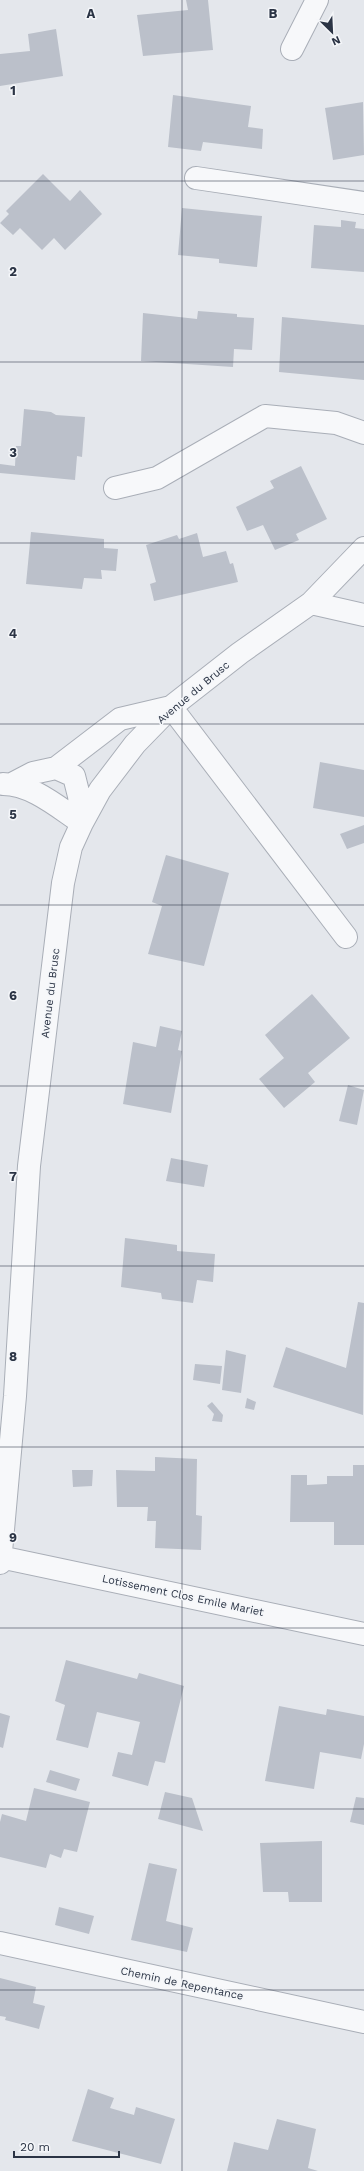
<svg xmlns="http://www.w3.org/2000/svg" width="364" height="2171" font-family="'Work Sans',sans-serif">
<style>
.building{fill:#bbc0ca}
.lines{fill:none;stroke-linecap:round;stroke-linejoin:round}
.minor-casing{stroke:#a9aeb7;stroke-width:24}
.minor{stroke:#f7f8fa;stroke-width:22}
.grid{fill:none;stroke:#2b3445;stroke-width:1;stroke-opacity:0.55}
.labels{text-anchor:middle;stroke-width:3;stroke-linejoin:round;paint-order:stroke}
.street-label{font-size:11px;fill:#2b3445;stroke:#f4f6f9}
.grid-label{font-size:13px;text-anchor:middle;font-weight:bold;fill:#2b3445;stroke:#f4f6f9;stroke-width:3;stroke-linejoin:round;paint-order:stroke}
</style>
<rect width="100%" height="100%" fill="#e4e7ec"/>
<path class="building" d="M186,0h22l5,50 -70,6 -6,-41 51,-5z
M56,29l7,47 -63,10v-32l30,-3 -2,-17z
M173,95l78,11 -3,21 15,2 -1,20 -59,-7 -2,9 -33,-4z
M363,102l1,53 -31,5 -8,-52z
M43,174l27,27 10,-11 22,24 -37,36 -11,-12 -12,12 -22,-22 -7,7 -13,-12 9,-9 -3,-3z
M182,208l80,8 -5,51 -38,-4v-4l-41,-4z
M341,220l15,2 -1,6 9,1v43l-53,-4 3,-43 27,2z
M198,311l39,3v3l17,1 -2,32 -18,-1 -1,18 -92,-6 2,-48 54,6z
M282,317l82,8v55l-85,-8z
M24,409l27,3 5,3 29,2 -3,40 -5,-1 -2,24 -75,-7v-9l15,2 1,-20h5z
M301,466l26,53 -31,15 3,6 -24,10 -12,-25 -16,6 -11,-24 38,-19 -4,-7z
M31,532l73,7v9l14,1 -2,22 -15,-1 1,9 -18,-1 -2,11 -56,-5z
M197,533l6,24 23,-6 4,13 3,-1 5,19 -84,19 -4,-17 6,-2 -10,-37 31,-10 2,4z
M320,762l44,8v47l-51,-9z
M364,825v18l-17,6 -7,-15z
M166,855l63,18 -25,93 -56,-12 14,-48 -10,-4z
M312,994l38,44 -42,35 7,9 -31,26 -25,-29 25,-21 -19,-23z
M160,1026l22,5 -4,19 4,1 -11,62 -48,-9 10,-62 23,5z
M348,1085l16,5 -7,35 -18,-4z
M171,1158l37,7 -4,22 -38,-6z
M125,1238l52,7v6l38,3 -2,28 -16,-2 -4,23 -31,-4 -1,-6 -40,-6z
M358,1302l6,1 -1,112 -90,-28 13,-40 60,21z
M226,1350l20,5 -5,38 -19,-3z
M195,1364l27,2 -2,18 -27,-4z
M247,1398l9,4 -2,8 -9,-2z
M212,1402l11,13 -1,7 -10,-1 2,-7 -7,-8z
M155,1457l42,2 -1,56 6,1 -1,34 -46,-2 1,-27h-9l1,-14h-31l-1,-37 39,1z
M353,1465h11v80h-30v-23h-44l1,-47h16v10l20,-1v-8h26z
M72,1470h21l-1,16 -19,1z
M66,1660l71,19 2,-6 45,13 -19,77 -10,-2 -7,25 -36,-10 6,-24 14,3 8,-33 -43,-10 -9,36 -32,-8 9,-35 -10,-4z
M279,1706l47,9 1,-6 37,7v28l-3,15 -41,-7 -6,37 -49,-8z
M0,1713l10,3 -7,32 -3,-1z
M50,1770l30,9 -4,12 -30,-9z
M34,1788l56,14 -13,50 -13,-3 -3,9 -11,-4 -4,14 -46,-11v-35l2,-8 24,7z
M165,1792l27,6 11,33 -45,-12z
M356,1797l8,1v27l-14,-3z
M322,1841v61h-33l-1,-10h-25l-3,-49z
M149,1863l28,6 -11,52 27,7 -6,24 -56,-12z
M59,1907l35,9 -5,18 -34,-9z
M0,1978l36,9 -3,16 12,3 -6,23 -34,-9 1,-3 -6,-1z
M88,2089l26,9 -4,10 24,7 2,-8 39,12 -14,45 -89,-23z
M277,2119l39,10 -8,39 10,3h-91l7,-29 34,8z"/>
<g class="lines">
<defs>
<path id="minor" d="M292,49l25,-49
M196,178l168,25
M115,488l42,-10 108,-62 71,7 28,10
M311,603l53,12
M56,768l18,8 5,20 3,27
M3,784c29,0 56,24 79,39
M12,784l21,-11 23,-5 64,-49 51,-12 175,230
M0,1557l364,77
M0,1563l15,-167 14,-230 34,-283 8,-36 11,-24 18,-33 35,-46 36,-37 69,-54 71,-50 53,-55
M0,1943l364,79"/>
</defs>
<use href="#minor" class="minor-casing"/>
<use href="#minor" class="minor"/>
</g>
<path class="grid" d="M182,0v2171M0,181h364M0,362h364M0,543h364M0,724h364M0,905h364M0,1086h364M0,1266h364M0,1447h364M0,1628h364M0,1809h364M0,1990h364"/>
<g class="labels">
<g class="street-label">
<text transform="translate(193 692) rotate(-40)" y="4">Avenue du Brusc</text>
<text transform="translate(50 993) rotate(-83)" y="4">Avenue du Brusc</text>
<text transform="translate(183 1595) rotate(12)" y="4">Lotissement Clos Emile Mariet</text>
<text transform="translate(182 1983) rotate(12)" y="4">Chemin de Repentance</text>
</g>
</g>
<g class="grid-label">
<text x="91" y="18">A</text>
<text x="273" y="18">B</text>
<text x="13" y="95">1</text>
<text x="13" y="276">2</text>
<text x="13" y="457">3</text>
<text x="13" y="638">4</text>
<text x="13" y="819">5</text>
<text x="13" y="1000">6</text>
<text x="13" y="1181">7</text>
<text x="13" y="1361">8</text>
<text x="13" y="1542">9</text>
</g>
<g transform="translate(332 32) rotate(156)" stroke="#f4f6f9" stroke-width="3" paint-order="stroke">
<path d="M0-3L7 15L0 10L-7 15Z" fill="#2b3445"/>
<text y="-6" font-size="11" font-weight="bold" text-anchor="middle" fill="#2b3445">N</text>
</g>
<path d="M14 2151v6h105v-6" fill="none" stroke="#2b3445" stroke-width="2"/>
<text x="20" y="2151" font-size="12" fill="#2b3445" stroke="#f4f6f9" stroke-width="3" paint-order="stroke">20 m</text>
</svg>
